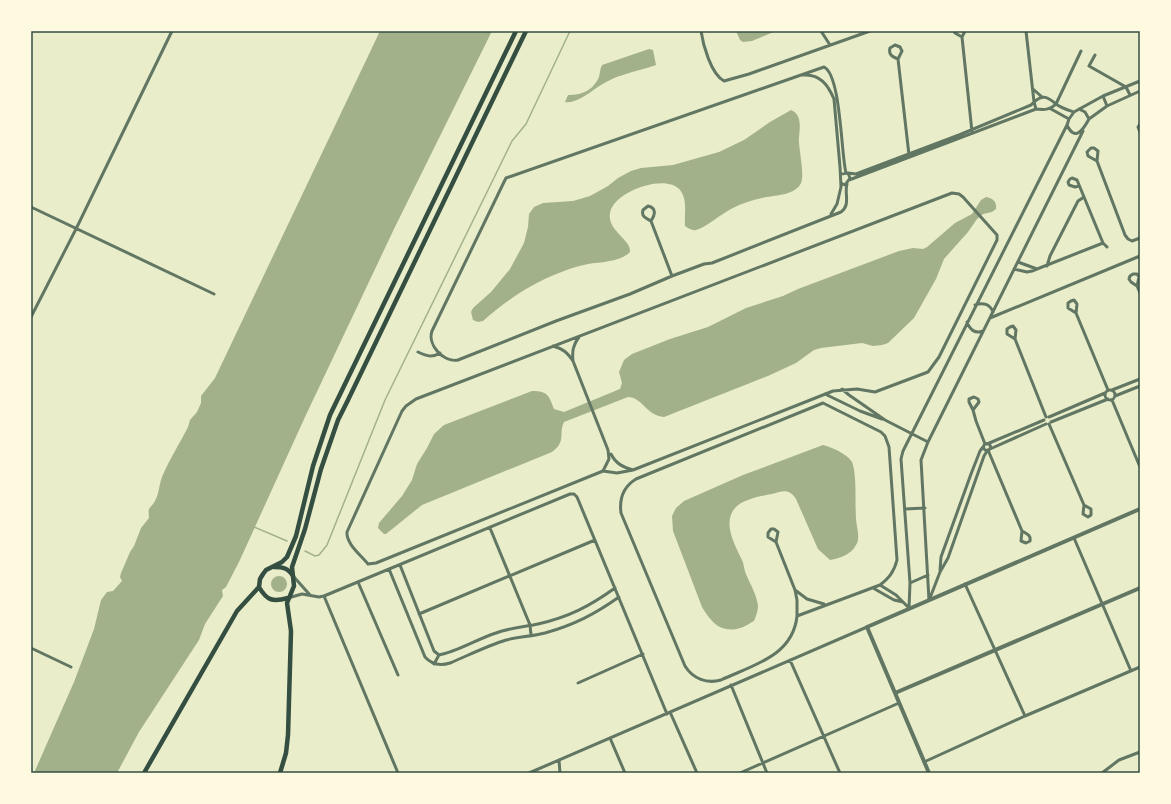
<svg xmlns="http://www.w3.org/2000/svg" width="1171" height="804" font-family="Ubuntu,sans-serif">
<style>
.water{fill:#a3b18a}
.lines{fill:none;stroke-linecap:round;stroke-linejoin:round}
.stream{stroke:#a3b18a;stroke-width:1.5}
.minor{stroke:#617663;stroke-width:3}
.tertiary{stroke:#617663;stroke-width:4}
.secondary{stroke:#344e41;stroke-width:4.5}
.neatline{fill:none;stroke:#344e41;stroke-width:1.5}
</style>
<rect width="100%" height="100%" fill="#e9edc9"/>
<path class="water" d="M380,31h112l-98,198 -89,188 -66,145 -13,25 -4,3 1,6 -18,28 -6,16 -60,92 -22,41h-83l40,-91 20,-53 7,-29 6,-8 6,-1 9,-10 -2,-4 1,-4 9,-21 4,-6 7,-18 8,-10c-1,-13 0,-7 6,-17 4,-7 4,-16 7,-24 7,-17 18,-34 26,-50l2,-7 7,-8 4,-9v-7l14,-18z
M736,31h40l-24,10 -9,1 -3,-2z
M649,49l4,1 3,15c-11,4 -22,6 -33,10 -8,2 -15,6 -22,10 -10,6 -24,19 -36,17l3,-7c13,0 25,-4 31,-18 1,-4 1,-8 3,-12z
M791,110c11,4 9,18 8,27 -1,12 7,40 1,48 -8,11 -26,10 -38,13 -10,2 -19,5 -29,10 -11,5 -26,19 -37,22 -4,1 -8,-2 -11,-4 -1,-12 3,-26 -5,-36 -14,-17 -66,1 -70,23 -3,18 21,26 20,39 -10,10 -29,10 -42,12 -10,2 -20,5 -29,9 -29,11 -53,28 -76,48l-5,1 -5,-2 -2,-8 2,-4 18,-16 19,-23 14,-26 4,-16 1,-13 5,-7 9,-4 30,-2 17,-5 18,-10 10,-8 13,-7 10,-3 32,-3 46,-13 25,-12 26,-18z
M986,197c7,1 11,5 10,12l-4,3 -9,2 -6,5 -9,13 -24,27 -8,20 -22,39 -26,25 -6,2 -9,1 -11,-3 -41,5 -7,2 -18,13 -28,13 -104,41c-17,-1 -22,-20 -36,-20l-64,25c-6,12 3,19 -12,30l-130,53 -36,29h-2l-6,-6 1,-5 23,-27 10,-16 5,-16 10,-16 7,-14 10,-9 88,-34c16,0 17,5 22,18l10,3 56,-23 2,-6 -3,-11 5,-12 8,-6 38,-15 38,-12 38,-19 37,-12 15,-7 101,-38 14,-3 10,1 4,-2 28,-24 17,-9 9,-14z
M823,445c9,2 24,9 29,17 5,12 3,42 4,56 0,8 5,20 0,27 -5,10 -16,13 -26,15l-12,-11 -22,-50c-7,-11 -13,-8 -24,-5 -11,2 -29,5 -37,14 -13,15 0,37 7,52 2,4 2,10 4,14 4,10 11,21 12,32 0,5 -2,10 -4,15 -4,2 -9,6 -14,7 -19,6 -29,-6 -38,-21l-29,-76 -1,-15 4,-8 8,-7 59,-26z
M271 584a8 8 0 1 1 16 0a8 8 0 1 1-16 0Z"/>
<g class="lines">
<path class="stream" d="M254,527l33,14
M305,551l10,5 4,-1 8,-10 58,-145 127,-259 14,-17 44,-93"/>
<path class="minor" d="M701,31c2,14 10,43 23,50l25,-7 121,-43
M821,31l9,14
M954,31l1,2 7,4 3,-6
M962,37l10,95
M895,45l5,2 2,4 -4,8c-5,-2 -10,-4 -8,-11z
M1095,55l-6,11 37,21 4,8
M898,59l11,96
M804,75c16,-1 24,10 30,24l6,68 1,20 -4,17 -6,10
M1033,89l9,8
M1103,96l4,10
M1051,109l18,10
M1079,109l6,3 4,7c-6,11 -14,23 -22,6l2,-6 5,-7 29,-16 37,-15
M1074,112c-6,-2 -13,-4 -18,-8 -8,-7 -13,-10 -22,-2l2,7c8,1 14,1 20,-5l25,-53
M1089,119l18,-13 33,-15
M1140,124l-2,3 2,5
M1091,148h3l4,3 -1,10 -9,-5 -1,-4z
M1097,161l28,74 3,4 4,2 8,-3
M846,173c-5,-19 -5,-98 -22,-106l-318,111 -2,4 -72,149c-5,14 12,32 26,29l98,-39 74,-27 42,-18 32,-12 8,-1 129,-51c10,-7 3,-19 6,-28
M848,173l8,1 103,-39 72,-30 3,-3 -8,-71
M841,174l7,-1 2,5 -5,7 -4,-2
M849,180l187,-71
M1079,186l-4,1 -6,-2 -1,-3 2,-3 2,-1 5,2 26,63 4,4
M648,206c9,2 7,9 3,15 -5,-3 -10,-4 -8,-11z
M31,207l183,87
M651,221l21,55
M1018,262l19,7
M1047,266l3,-10 28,-55 6,-4
M1014,269l13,3 5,-1 71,-28
M1137,286l2,-9 -2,-3h-4l-3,2 -1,3 2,3 6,4 3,7
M975,305c8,-3 15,-1 18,7
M1076,313l1,-9 -3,-4 -3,1 -3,2v5l8,5 32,77
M31,317l45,-88 96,-198
M990,318l150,-62
M967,322c3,8 8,12 16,9
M1015,339l-8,-5v-5l3,-2 3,-1 3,4 -1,9 31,78
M553,346c10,3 14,6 20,15 -1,-10 0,-16 6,-24
M418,352c8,4 14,6 22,1
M573,361l35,89 1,9 -6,12 -227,92 -8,1c-7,-9 -22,-20 -21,-32l55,-121 4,-5 10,-7 536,-206 7,1 4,3 34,38v5l-58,117 -11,15 -53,20 -18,-3 -24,2 -200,79
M842,389l7,6 36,25 43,22
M1105 395a5 5 0 1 1 10 0a5 5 0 1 1-10 0Z
M1112,390l28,-11
M825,394l35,17 22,8
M1115,396l25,-10
M1112,400l28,67
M823,403l58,29 4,4 4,11 8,113c-3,12 -8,18 -17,25l-83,31c-4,40 -44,49 -76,64 -14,4 -28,-1 -36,-14l-64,-153c-2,-15 2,-26 15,-34z
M973,410l6,-8 -1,-3 -4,-2 -5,2v3l4,8 3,11 9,23
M1049,417l56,-24
M1051,422l57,-23
M1049,424l35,81 7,4v6l-3,2 -5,-3 1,-9
M983.5 447a3.5 3.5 0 1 1 7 0a3.5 3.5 0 1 1-7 0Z
M987,444l57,-24
M990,449l56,-25
M988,450l34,81 -1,10 5,2 4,-2c1,-6 -3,-7 -8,-10
M603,471l14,2 16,-3c-10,-3 -17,-6 -22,-16
M905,509l20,-1
M490,528l40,97 1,10
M1074,538l57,133
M776,542l-8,-5v-4l3,-4h3l4,3 -2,10 19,48 12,9 17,5
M400,565l34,86 5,4
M389,569l36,88c7,8 15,9 25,6 19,-8 37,-17 56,-23 13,-3 27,-4 39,-7 29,-8 50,-19 74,-36
M940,570l1,-13 30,-83 9,-23 3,-4
M294,577l16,18
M358,582l40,93
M910,583l18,-8
M965,584l60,132
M880,585l16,10 13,13
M873,588l21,12 9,2
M795,590l2,10v16
M324,596l74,177
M288,598l14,-4 17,3 5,-1 246,-102h4l3,3 90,217
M930,598l10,-26 8,-14 36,-102 3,-5
M929,600l-8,-140 7,-18 155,-311
M909,608l1,-25 -9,-124 2,-8 164,-326
M419,614l176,-74
M31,648l40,19
M790,660l50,113
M434,664l5,-9c18,-3 38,-16 57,-22 13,-5 28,-6 42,-9 31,-7 52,-18 77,-36
M578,683l65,-29
M731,685l36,88
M670,712l27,61
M610,738l15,35
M559,760l1,13
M924,762l101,-46 115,-49
M529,773l338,-146
M740,773l159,-70
M1102,773l17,-13 21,-8"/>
<path class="tertiary" d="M895,693l245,-105
M929,773l-62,-146 273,-118"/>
<path class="secondary" d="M274,567c9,0 14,1 19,9
M259,587c8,14 14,15 29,11
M144,773l93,-162 22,-24 1,-8 3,-5 3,-4 16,-8 5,-5 9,-21 17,-70 17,-51 186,-384
M280,773l6,-20 2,-18 3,-104 -4,-28 7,-17 -2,-19 13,-38 16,-60 17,-49 10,-20 178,-369"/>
</g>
<rect width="1171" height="804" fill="none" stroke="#fefae0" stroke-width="64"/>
<rect x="32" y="32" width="1107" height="740" class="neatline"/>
</svg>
